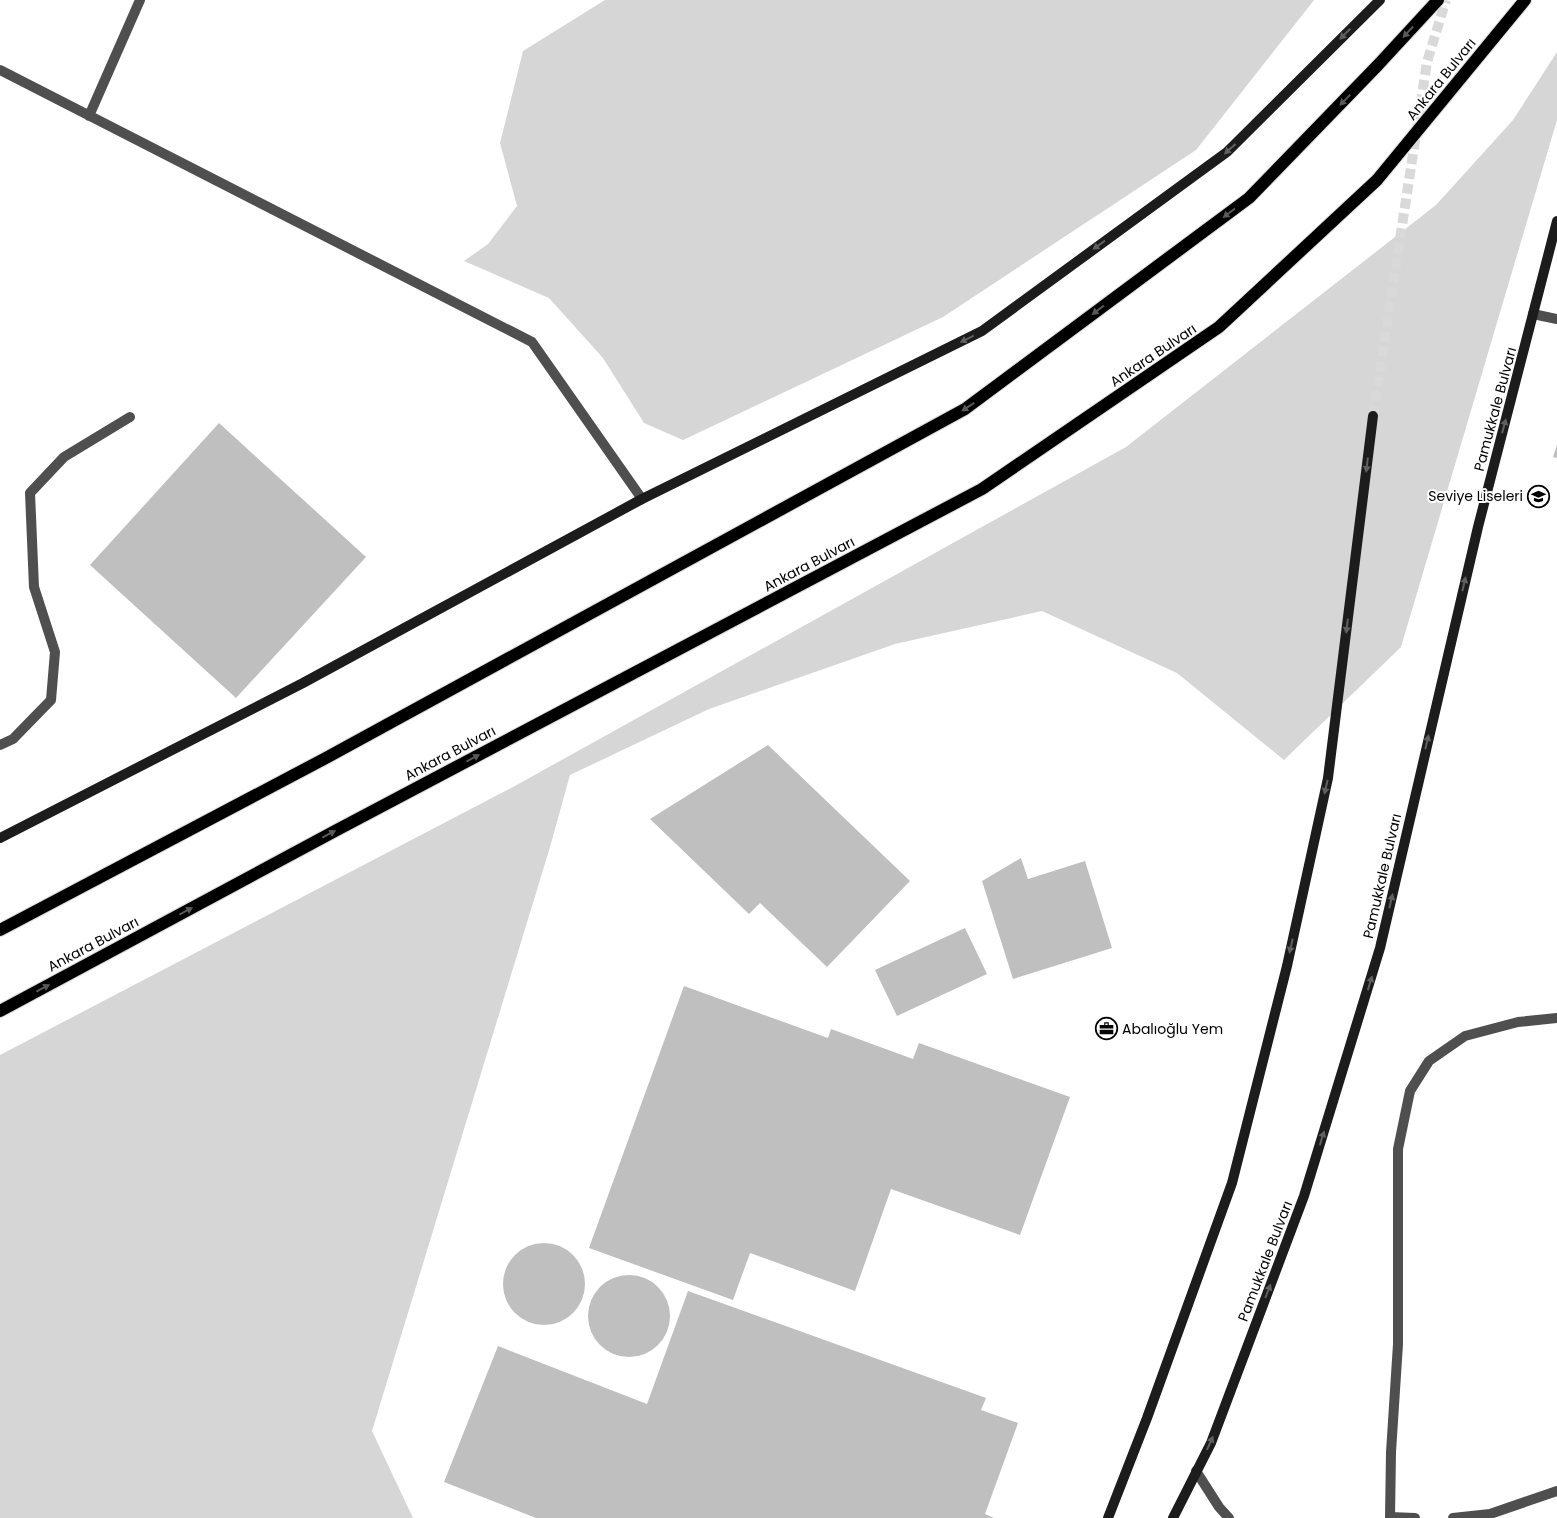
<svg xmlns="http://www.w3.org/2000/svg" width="1557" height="1518" font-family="Poppins,sans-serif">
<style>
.green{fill:#d6d6d6}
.building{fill:#bfbfbf}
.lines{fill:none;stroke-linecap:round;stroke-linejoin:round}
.secondary-tunnel{stroke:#d9d9d9;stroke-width:10;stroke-dasharray:10 5;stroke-linecap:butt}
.primary-casing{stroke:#dbdbdb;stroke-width:14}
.service{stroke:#4f4f4f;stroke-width:10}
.tertiary{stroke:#4f4f4f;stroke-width:10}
.secondary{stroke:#1c1c1c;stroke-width:10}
.primary{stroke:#000;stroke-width:12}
.oneway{fill:#595959}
.oneway2{fill:#606060}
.labels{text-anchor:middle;stroke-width:4;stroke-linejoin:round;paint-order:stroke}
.street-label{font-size:14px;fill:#000;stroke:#fff}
.poi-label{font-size:14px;fill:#000;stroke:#fff;text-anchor:end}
</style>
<rect width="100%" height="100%" fill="#fff"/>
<path class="green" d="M605,0h709l-118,150 -253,167 -260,123 -39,-17 -41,-65 -54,-60 -85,-37 24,-17 29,-38 -17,-63 23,-92z
M1557,52v68l-156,527 -117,113 -107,-87 -135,-62 -147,33 -186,65 -139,66 -20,72 -178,584 41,87h-413v-463l513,-268 613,-340 310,-242 77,-85z"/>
<path class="building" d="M219,423l147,134 -130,141 -146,-133z
M1557,445v13l-4,-1z
M768,745l142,136 -83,86 -67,-64 -11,11 -99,-95z
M1021,858l7,21 57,-18 27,87 -99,31 -31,-98z
M965,928l22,46 -90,42 -22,-46z
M684,986l144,52 3,-9 82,30 6,-16 151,54 -50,138 -129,-46 -36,102 -105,-38 -17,47 -144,-52z
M503 1284a41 41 0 1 1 82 0a41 41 0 1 1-82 0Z
M588 1316a41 41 0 1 1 82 0a41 41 0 1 1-82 0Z
M688,1291l298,107 -5,12 37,13 -33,91 9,4h-458l-92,-36 54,-136 149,58z"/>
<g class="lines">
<path class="secondary-tunnel" d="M1373,416l54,-354 19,-62"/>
<defs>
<path id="primary" d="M0,930l324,-171 641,-350 284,-211 129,-133 60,-65
M0,1011l335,-180 647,-342 237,-162 158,-147 148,-180"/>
</defs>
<use href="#primary" class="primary-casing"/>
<path class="service" d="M0,70l532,272 110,157
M89,116l51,-116
M1533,314l24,5
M0,745l13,-6 38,-39 4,-48 -21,-65 -4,-94 34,-36 66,-40
M1390,1517l25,1
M1390,1518l1,-66 7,-108v-195l12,-58 19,-30 36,-25 53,-14 39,-4
M1453,1518l37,-4 67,-23"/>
<path class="tertiary" d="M1196,1471l23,36 10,11"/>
<path class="secondary" d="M0,838l303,-155 339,-184 340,-168 245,-179 153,-152
M1108,1518l39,-100 85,-235 55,-217 41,-188 45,-362
M1173,1518l38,-75 93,-247 76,-248 98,-421 79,-306"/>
<use href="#primary" class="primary"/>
</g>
<defs><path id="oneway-solid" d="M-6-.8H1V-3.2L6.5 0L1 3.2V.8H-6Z" transform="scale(1.25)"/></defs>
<g class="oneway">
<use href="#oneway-solid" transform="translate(1408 32) rotate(133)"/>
<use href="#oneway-solid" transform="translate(1345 100) rotate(134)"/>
<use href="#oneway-solid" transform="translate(1229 213) rotate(143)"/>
<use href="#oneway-solid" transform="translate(1098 310) rotate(143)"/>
<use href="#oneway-solid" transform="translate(968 407) rotate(146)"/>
<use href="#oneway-solid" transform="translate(473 758) rotate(-28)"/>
<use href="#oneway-solid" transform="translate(329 834) rotate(-28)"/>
<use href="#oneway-solid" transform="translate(186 911) rotate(-28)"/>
<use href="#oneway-solid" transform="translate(43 988) rotate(-28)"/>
</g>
<g class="oneway2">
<use href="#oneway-solid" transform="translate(1345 34) rotate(135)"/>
<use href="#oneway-solid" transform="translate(1230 149) rotate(138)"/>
<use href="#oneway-solid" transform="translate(1099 245) rotate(144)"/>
<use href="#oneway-solid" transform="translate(967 339) rotate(154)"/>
<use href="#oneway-solid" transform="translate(1504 426) rotate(-75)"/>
<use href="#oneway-solid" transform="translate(1367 465) rotate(97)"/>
<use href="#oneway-solid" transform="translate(1464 584) rotate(-77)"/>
<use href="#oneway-solid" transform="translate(1347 626) rotate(97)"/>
<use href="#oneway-solid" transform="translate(1427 742) rotate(-77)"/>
<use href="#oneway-solid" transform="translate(1326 787) rotate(103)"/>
<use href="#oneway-solid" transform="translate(1391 901) rotate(-77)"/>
<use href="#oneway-solid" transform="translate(1291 946) rotate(103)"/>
<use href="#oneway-solid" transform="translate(1370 983) rotate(-73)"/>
<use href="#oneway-solid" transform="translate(1322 1138) rotate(-73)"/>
<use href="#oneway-solid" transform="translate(1268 1291) rotate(-69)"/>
<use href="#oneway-solid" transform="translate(1210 1443) rotate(-66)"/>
</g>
<defs>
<symbol id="school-ring" viewBox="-11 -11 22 22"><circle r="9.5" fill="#fff" stroke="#000" stroke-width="1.5"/><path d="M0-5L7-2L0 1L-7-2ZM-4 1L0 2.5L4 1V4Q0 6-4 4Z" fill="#000"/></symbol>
<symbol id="office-ring" viewBox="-11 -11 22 22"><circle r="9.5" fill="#fff" stroke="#000" stroke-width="1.5"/><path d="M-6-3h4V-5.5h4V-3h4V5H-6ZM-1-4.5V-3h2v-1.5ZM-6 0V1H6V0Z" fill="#000"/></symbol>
</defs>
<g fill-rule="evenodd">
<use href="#school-ring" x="1526" y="484" width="25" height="25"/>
<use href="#office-ring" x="1094" y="1016" width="25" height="25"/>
</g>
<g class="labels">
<g class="street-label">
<text transform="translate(1441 79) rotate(-51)" y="5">Ankara Bulvarı</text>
<text transform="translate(1153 355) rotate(-34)" y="5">Ankara Bulvarı</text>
<text transform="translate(1495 409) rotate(-75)" y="5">Pamukkale Bulvarı</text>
<text transform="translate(809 564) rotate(-28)" y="5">Ankara Bulvarı</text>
<text transform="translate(450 753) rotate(-28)" y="5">Ankara Bulvarı</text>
<text transform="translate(1382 876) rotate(-77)" y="5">Pamukkale Bulvarı</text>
<text transform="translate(93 944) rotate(-28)" y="5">Ankara Bulvarı</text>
<text transform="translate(1265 1261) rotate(-69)" y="5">Pamukkale Bulvarı</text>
</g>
<g class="poi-label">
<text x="1523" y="501">Seviye Liseleri</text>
<text x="1122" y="1034" text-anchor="start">Abalıoğlu Yem</text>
</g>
</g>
</svg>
